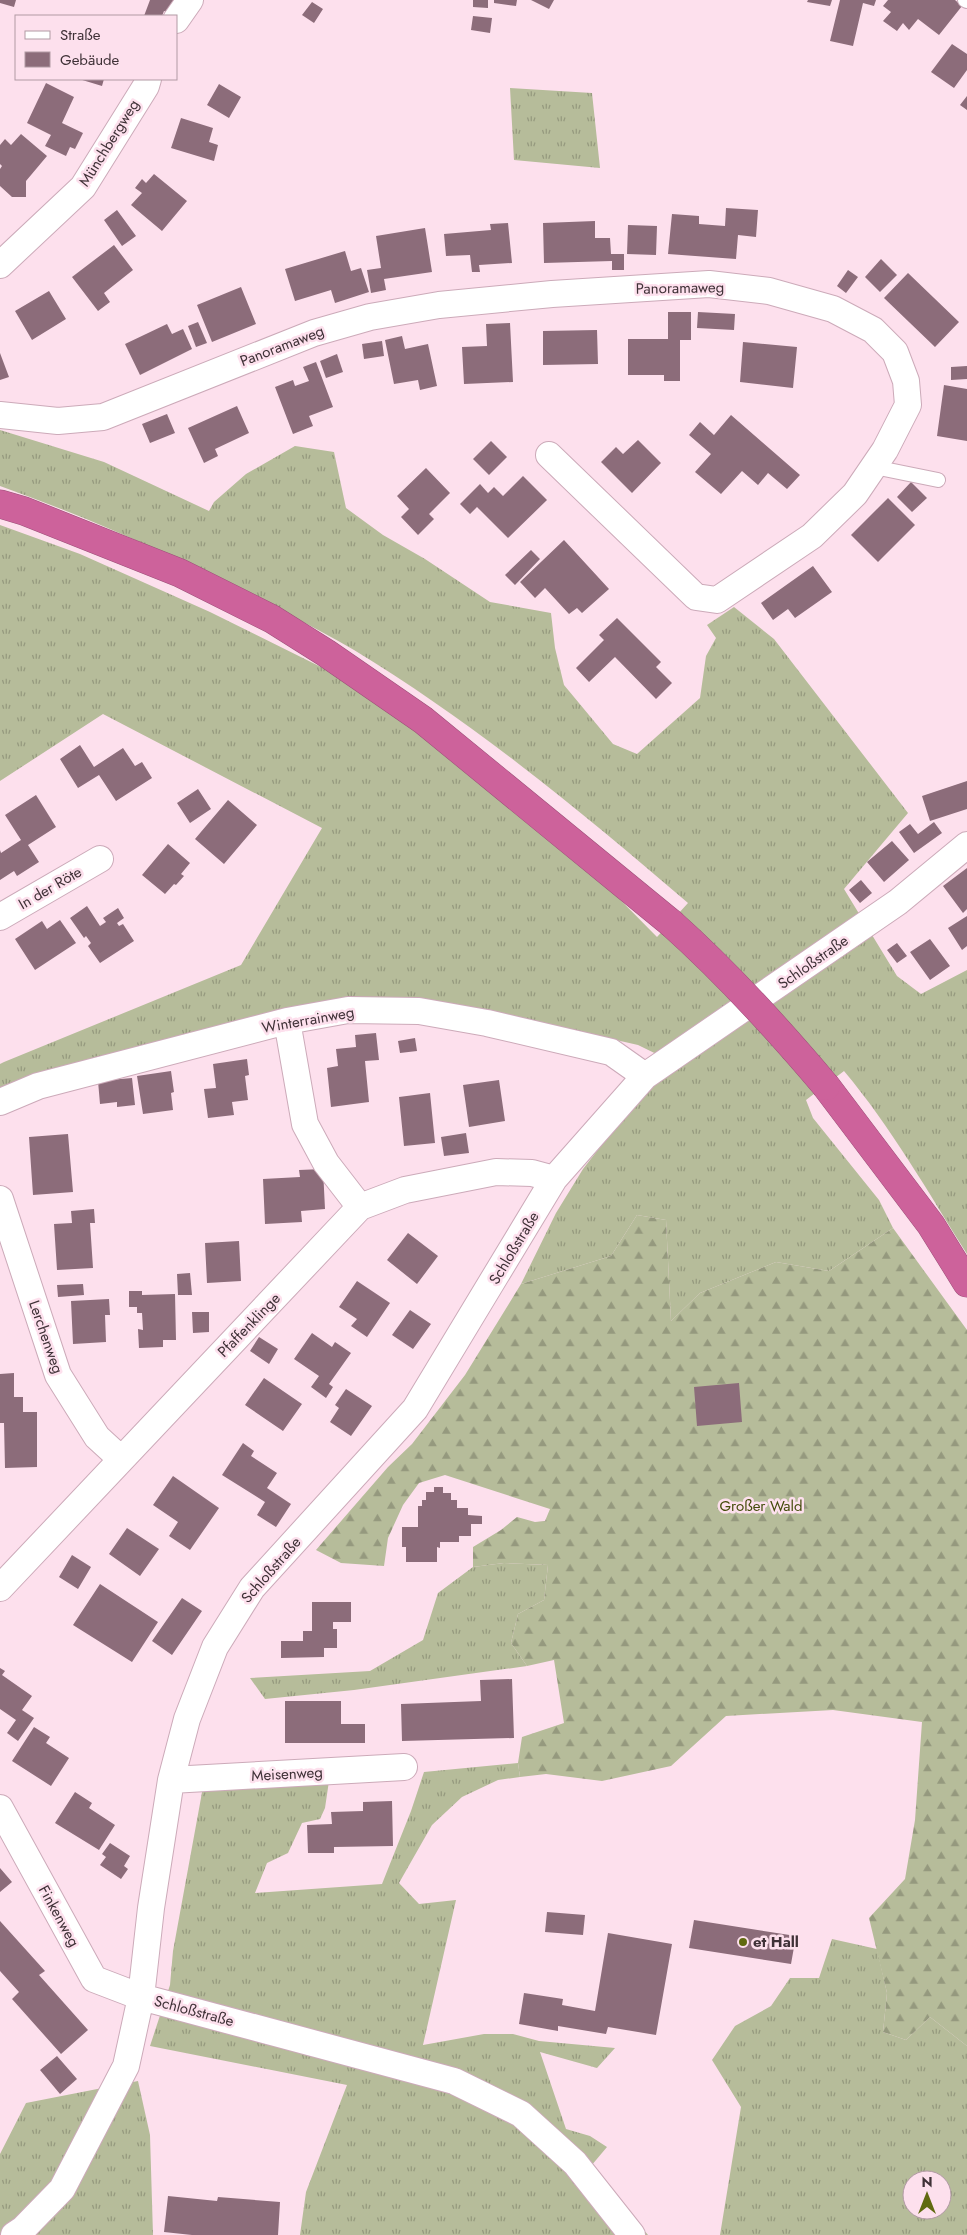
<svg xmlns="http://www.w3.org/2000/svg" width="967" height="2235" font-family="Jost,sans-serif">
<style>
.grass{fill:url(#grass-tufts);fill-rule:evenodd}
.forest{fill:url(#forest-firs)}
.building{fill:#8c6c7a}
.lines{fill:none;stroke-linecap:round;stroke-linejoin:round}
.lane-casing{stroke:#ccaab9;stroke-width:16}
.street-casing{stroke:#ccaab9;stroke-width:28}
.highway-casing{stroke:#9b5178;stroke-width:29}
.lane{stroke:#fff;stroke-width:14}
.street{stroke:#fff;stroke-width:26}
.highway{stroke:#cd629b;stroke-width:28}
.highway-bridge-casing{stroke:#9b5178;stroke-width:29;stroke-linecap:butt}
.highway-bridge{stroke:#cd629b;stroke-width:28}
.poi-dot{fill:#606a10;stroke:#fde0ed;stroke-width:2}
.labels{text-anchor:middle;stroke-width:5;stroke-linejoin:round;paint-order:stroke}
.street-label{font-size:15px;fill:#3f3137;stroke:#fde0ed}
.park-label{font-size:15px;fill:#434b0a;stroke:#fde0ed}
.poi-label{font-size:15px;font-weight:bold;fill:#3f3137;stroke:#fde0ed;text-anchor:start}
</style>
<defs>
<pattern id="grass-tufts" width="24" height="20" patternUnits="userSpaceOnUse" patternTransform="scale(1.25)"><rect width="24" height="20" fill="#b6bc9a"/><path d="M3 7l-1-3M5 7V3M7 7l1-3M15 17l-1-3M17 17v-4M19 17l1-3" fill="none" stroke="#95997e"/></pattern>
<pattern id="forest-firs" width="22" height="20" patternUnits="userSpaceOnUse" patternTransform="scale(1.25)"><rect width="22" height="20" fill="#b6bc9a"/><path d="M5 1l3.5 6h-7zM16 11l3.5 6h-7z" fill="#95997e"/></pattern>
</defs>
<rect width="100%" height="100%" fill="#fde0ed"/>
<path class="grass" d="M510,88l82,5 8,75 -86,-8z
M0,430l104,32 105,49 5,-9 32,-28 49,-28 39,6 12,56 37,27 42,24 65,43 61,11 4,35 9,37 49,59 24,10 63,-56 6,-42 10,-18 -9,-13 27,-18 40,32 134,174 -64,76 53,87 24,18 46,-24v284c-39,-62 -76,-127 -123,-183l-38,29 7,18 66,82 14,28 -64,43 -53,-9 -76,31 -29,28 -5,-101 -29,-5 -26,41 -90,28 35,-71 27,-44 59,-76 37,-28 -41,-20 -127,-29 -66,-12 -445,87v-27l4,-2 237,-97 81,-137 -219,-114 -103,67v-256l80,29 130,58 117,58 105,71 145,115 80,81 31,-34c-106,-91 -214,-180 -334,-253 -22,-13 -45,-25 -68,-37 -92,-49 -188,-92 -286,-127z
M504,1563l44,2 -4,35 -26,14 -7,29 16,23 -173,24 -89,9 -15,-21 120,-7 53,-31 15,-47 35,-26z
M518,1763l2,14 -22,3 -36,17 -30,28 -33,58 20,21 37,-4 -33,145 61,-11h29l26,7 76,7 -18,20 -57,-16 26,77 24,7 17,11 -16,19 57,69h-348l6,-43 41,-107 -197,-39 20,-61 3,-34 30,-164 126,-6 -4,27 -5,11 -18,4 -14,30 -21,10 -12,30 127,-9 29,-73 13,-39z
M832,1939l45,10 10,44 -4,39 23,8 24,-23 37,29v189h-247l21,-128 -29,-47 23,-34 36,-20 19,-28h29zM912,2180h30v30h-30z
M138,2081l12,54 3,100h-153v-81l26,-51z"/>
<path class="forest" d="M637,1215l29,5 5,101 29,-28 76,-31 53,9 64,-43 74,102v716l-37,-29 -24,23 -23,-8 4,-39 -18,-75 36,-39 10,-59 7,-98 -89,-12 -107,6 -55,50 -69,15 -56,-7 -26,3 -2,-14 4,-26 42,-14 -10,-63 -27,6 -16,-23 7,-29 26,-14 4,-35 -44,-2 -31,4v-20l28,-17 16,-13 18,5 10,-1 5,-12 -105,-34 -26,8 -16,22 -15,33 -4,28 -43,-3 -25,-13 72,-83 24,-23 53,-69 56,-91 90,-28z"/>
<path class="building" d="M0,0h16l-2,7 -14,-4z
M150,0h31l-4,15 -13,-4 -2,5h-18z
M473,0h15v8l-15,-1z
M494,0h23l-1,6 -22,-3z
M531,0h23l-5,9z
M808,0h24l-2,6 -23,-4z
M840,0h36l-2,6 -11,-3 -10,43 -23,-5z
M888,0h67l7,6 -23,29 -21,-16 -9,11 -6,-7 -6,8 -14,-10 8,-9 -8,-6z
M312,2l11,7 -9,14 -12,-8z
M473,16l19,2 -2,15 -19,-3z
M952,44l15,10v16l-13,18 -23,-16z
M79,79h25l-2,7z
M46,83l28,14 -12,26 21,10 -8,16 -5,-2 -4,9 -21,-10 6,-11 -24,-12z
M219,84l22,13 -12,21 -22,-13z
M967,96v14l-7,-5z
M181,118l32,10 -4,14 9,3 -4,16 -43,-13z
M21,134l26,22 -21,25v16h-14l-12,-11v-17l2,-3 -2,-2v-19l5,-6 6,6z
M154,174l33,27 -25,30 -31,-26 11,-12 -7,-5 7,-9 4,4z
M726,208l32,2 -2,27 -18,-2 -2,24 -68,-5 4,-40 27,2v8l26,2z
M117,210l19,26 -14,10 -18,-26z
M595,221v17h15l1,16h13v16h-12v-9l-68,2 -1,-40z
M508,223l4,40 -33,2 1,7h-8l-2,-17 -24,1 -2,-22 47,-4 -1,-6z
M628,225l29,1 -1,29 -29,-1z
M425,228l7,44 -48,7 2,11 -15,3 -4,-23 14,-2 -5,-32z
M114,245l19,25 -29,23 6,9 -12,9 -26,-34z
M345,251l6,20 10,-3 8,24 -34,11 -4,-13 -36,11 -10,-32z
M881,259l16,16 -17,17 -15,-15z
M848,270l10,7 -12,16 -9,-7z
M908,273l51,49 -24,25 -51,-49z
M241,287l15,37 -44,18 -15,-37z
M49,291l17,28 -34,21 -17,-29z
M668,312h23v28h-11v41h-16v-6h-36v-36h40z
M698,312l37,2 -1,16 -37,-2z
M198,322l9,21 -11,4 -8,-21z
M510,323l3,59 -49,2 -2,-37 25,-1 -1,-22z
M167,324l5,10 11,-5 9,20 -52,26 -15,-31z
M597,330l1,34 -55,1v-34z
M402,336l3,13 23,-5 9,42 -17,4 -2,-10 -24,4 -9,-44z
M382,341l2,15 -20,3 -2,-15z
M743,342l54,5 -4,41 -53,-6z
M0,353l9,24 -9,3z
M337,354l6,18 -17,6 -6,-17z
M316,362l17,45 -24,9 4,10 -20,8 -18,-47 18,-7 2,6 14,-5 -6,-14z
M967,366v13l-16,1v-13z
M944,385l23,4v52l-30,-5z
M237,406l12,27 -34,16 3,7 -14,7 -16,-35z
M167,414l8,19 -25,10 -8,-19z
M731,415l69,60 -13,14 -19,-16 -10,12 -16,-14 -21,23 -26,-22 16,-18 -22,-19 11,-13 14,13z
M638,440l23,23 -29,30 -31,-31 15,-15 7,7z
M491,441l16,16 -18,18 -16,-16z
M426,468l24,25 -21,21 5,5 -16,16 -17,-18 8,-8 -12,-13z
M523,476l24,24 -39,38 -31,-31 -7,7 -10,-10 20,-20 8,9 6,-6 9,9z
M911,482l16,16 -15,14 -15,-15z
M888,498l27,27 -37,37 -27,-27z
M564,540l45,49 -27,24 -5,-5 -8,6 -24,-26 -10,10 -15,-16z
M531,550l9,9 -25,26 -10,-10z
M813,566l19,26 -37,26 -7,-9 -15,11 -12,-17z
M617,618l44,44 -5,5 16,16 -16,16 -41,-42 -26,25 -13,-14 28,-28 -5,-5z
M80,745l14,22 29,-19 12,18 7,-4 10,16 -36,23 -17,-26 -21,13 -18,-29z
M967,781v28l-37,12 -8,-25z
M198,789l13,20 -21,14 -13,-20z
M36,795l20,32 -28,18 11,17 -22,14 -3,-5 -14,9v-30l1,3 20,-13 -16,-25z
M228,800l29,25 -33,39 -29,-25z
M934,822l8,11 -28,20 -15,-21 11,-8 8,10z
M892,841l17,19 -25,22 -17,-20z
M168,844l22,19 -9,11 3,2 -8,9 -2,-1 -9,10 -23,-19z
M967,868v41l-4,4 -20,-27z
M861,880l11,13 -12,10 -11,-13z
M87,906l13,20 6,-4 -3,-4 15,-10 6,10 -7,5 2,3 4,-2 11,17 -34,22 -12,-17 3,-3 -5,-7 -2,2 -14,-20z
M967,916v30l-5,4 -14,-22z
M60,920l16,23 -41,27 -20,-31 27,-18 5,8z
M930,939l20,27 -20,14 -20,-28z
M897,943l10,13 -10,7 -10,-13z
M376,1033l3,27 -14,1 4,41 -38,5 -4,-39 11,-2 -2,-17 20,-2 -1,-12z
M415,1038l2,13 -17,2 -2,-12z
M247,1059l2,16 -4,1 3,24 -16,2 2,13 -26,3 -4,-29 12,-1 -3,-24z
M171,1071l3,21 -3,1 2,17 -30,4 -6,-38z
M132,1078l3,27 -18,2v-5l-17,2 -2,-23z
M499,1080l6,41 -36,6 -6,-42z
M430,1093l5,50 -31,3 -5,-49z
M466,1133l3,20 -25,3 -3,-19z
M68,1134l5,58 -40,3 -4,-58z
M323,1169l2,40 -24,2 1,11 -37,2 -2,-45 37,-2 -1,-7z
M94,1209l1,14h-5l3,45 -36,2 -3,-46 18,-1 -1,-12z
M408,1233l30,23 -21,28 -30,-24z
M239,1241l2,40 -34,2 -2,-40z
M190,1273l2,22h-14l-1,-21z
M357,1281l33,22 -23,34 -16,-11 6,-7 -18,-12z
M83,1284l1,11 -26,2 -1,-12z
M129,1291h13v4l33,-1 1,46h-13v7l-24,1 -1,-19 5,1 -1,-17h-5v-6h-8z
M109,1299l1,16h-5l1,27 -33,2 -2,-43z
M410,1310l21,14 -18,25 -21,-14z
M192,1312h17v20l-16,1z
M312,1333l20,14 3,-5 16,11 -22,31 4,3 -7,11 -15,-11 8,-11 -25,-17z
M259,1337l19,12 -9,15 -19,-13z
M14,1373v24h9v15h14v55l-32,1 -1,-45h-4v-49z
M264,1378l38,26 -19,27 -38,-26z
M739,1383l3,39 -45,4 -3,-39z
M346,1389l26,17 -21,30 -21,-14 9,-14 -4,-3z
M243,1443l11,8 -3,5 26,17 -10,15 24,16 -15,23 -19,-12 8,-13 -43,-27z
M173,1476l46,32 -29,42 -21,-14 9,-14 -25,-17z
M434,1487h9v6h8v7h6v8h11v7l14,1v8h-11v12h-12v6h-19v6l-3,-1v15h-31v-15h-4v-20h16v-21h4v-6h4v-8h8z
M127,1528l32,21 -19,27 -31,-22z
M72,1555l19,12 -13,22 -19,-12z
M100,1584l58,38 -26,40 -59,-37z
M182,1598l20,13 -30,44 -20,-14z
M312,1602h39v20h-18v7h4v19h-13v9l-43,1v-17h22v-10h9z
M0,1668l5,3 -3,4 30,21 -10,14 12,8 -16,23 -11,-8 9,-13 -16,-11z
M512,1679l2,59 -112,3 -1,-37 80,-3 -1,-21z
M285,1701h56v23h24v19h-80z
M34,1727l16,10 -4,6 23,15 -18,28 -39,-25z
M75,1792l17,11 -3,5 26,17 -16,25 -44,-27z
M392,1801l1,45 -59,1v6h-26l-1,-28 25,-1 -1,-12 32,-1v-9z
M110,1843l20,13 -6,10 4,3 -7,10 -21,-14 6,-8 -4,-3z
M0,1868l12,14 -12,10z
M547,1912l38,3 -2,20 -38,-3z
M694,1920l102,16 -5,28 -102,-16z
M0,1921l45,50 -6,4 49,55 -27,24 -49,-55 7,-7 -19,-21z
M608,1933l64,11 -16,91 -48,-8 -2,7 -48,-8v5l-39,-7 5,-31 39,6 -1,6 33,6z
M57,2056l20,23 -17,15 -20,-24z
M168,2196l49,5 1,-4 62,5 -2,33h-86l-28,-3z"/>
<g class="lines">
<defs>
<path id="lane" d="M965,0l2,1
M874,467l64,13"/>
<path id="street" d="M176,20l14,-20
M0,265l83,-78 63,-101 2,-7
M0,415l58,6 45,-4 211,-84 56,-16 69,-12 113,-11 157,-10 60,7 64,18 40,21 22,22 11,29 2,24 -23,45 -30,44 -43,42 -95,64 -21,-3 -147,-142
M0,917l100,-58
M287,1021l18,103 21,39 34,44
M0,1102l38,-16 249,-65 61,-11 71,1 68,12 124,29 34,24
M0,1199l58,176 39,62 24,22
M0,1588l360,-381 45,-17 91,-18 36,1 22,6
M171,1780l233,-13
M0,1808l94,171 47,18 313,84 67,33 54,49 57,72
M14,2235l9,-6 39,-40 64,-123 15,-69 10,-89 20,-128 16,-61 28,-72 37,-59 163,-179 139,-230 91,-103 253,-174 69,-57"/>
<path id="highway" d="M0,504l24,7 156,62 92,46 54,34 97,67 248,203
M826,1086l105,139 36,58"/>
</defs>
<use href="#lane" class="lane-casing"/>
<use href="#street" class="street-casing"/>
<use href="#highway" class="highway-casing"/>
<use href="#lane" class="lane"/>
<use href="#street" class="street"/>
<use href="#highway" class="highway"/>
<defs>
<path id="highway-bridge" d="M671,923c56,50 106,105 155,163"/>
</defs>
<use href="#highway-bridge" class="highway-bridge-casing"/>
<use href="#highway-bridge" class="highway-bridge"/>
</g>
<circle class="poi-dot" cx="743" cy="1942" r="5"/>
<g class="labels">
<g class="street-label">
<text transform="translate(109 143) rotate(-58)" y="5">Münchbergweg</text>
<text transform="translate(680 288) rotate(-1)" y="5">Panoramaweg</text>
<text transform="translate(282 346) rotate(-21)" y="5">Panoramaweg</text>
<text transform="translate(50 888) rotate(-30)" y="5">In der Röte</text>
<text transform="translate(813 962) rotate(-35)" y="5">Schloßstraße</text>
<text transform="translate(308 1020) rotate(-10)" y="5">Winterrainweg</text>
<text transform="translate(514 1248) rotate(-59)" y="5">Schloßstraße</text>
<text transform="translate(249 1325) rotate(-46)" y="5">Pfaffenklinge</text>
<text transform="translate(46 1337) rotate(71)" y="5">Lerchenweg</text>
<text transform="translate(271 1570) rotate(-49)" y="5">Schloßstraße</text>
<text transform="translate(287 1774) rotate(-3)" y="5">Meisenweg</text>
<text transform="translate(59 1916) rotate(61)" y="5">Finkenweg</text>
<text transform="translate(194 2011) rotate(15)" y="5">Schloßstraße</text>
</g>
<g class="park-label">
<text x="761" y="1511">Großer Wald</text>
</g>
<g class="poi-label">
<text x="753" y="1947">et Hall</text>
</g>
</g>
<rect x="15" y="15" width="162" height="65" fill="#fde0ed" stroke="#b19aa4"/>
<rect x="25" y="31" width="25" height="8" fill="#ffffff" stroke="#b19aa4"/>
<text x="60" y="40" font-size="15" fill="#3f3137">Straße</text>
<rect x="25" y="52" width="25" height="15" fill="#8c6c7a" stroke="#b19aa4"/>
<text x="60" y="65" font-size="15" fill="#3f3137">Gebäude</text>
<g transform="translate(927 2195)"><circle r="24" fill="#fde0ed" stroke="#b19aa4"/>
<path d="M0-4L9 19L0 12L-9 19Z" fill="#606a10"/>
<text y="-8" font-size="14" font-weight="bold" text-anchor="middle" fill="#3f3137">N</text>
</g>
</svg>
